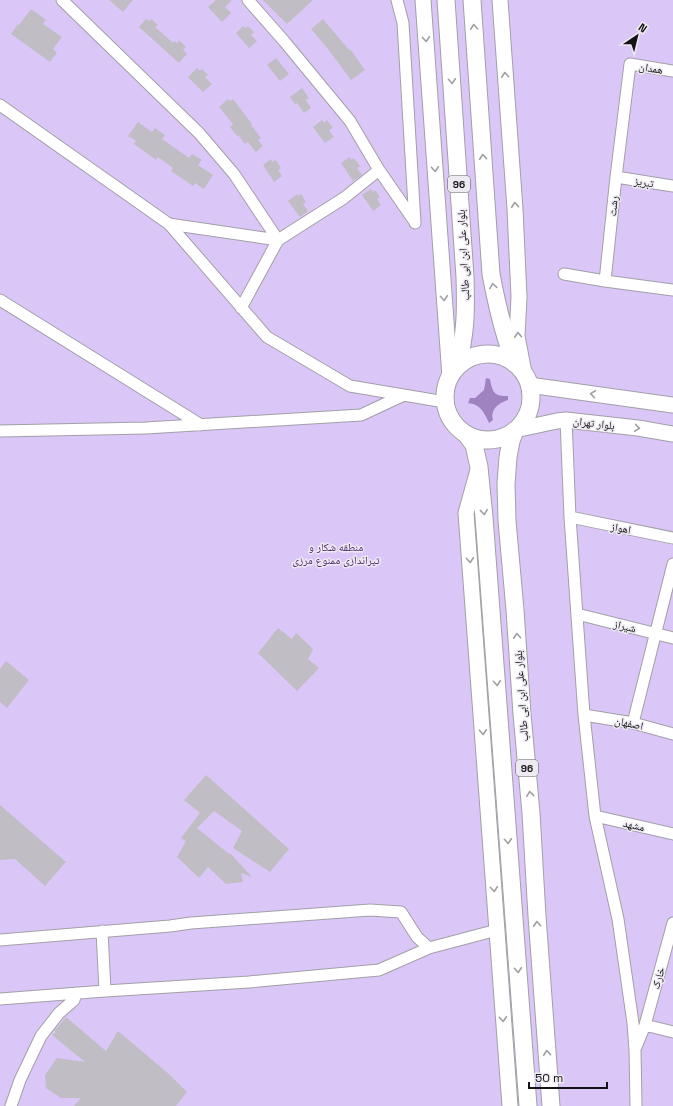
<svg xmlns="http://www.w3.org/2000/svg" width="673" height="1106" font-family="'Space Grotesk','Noto Naskh Arabic',sans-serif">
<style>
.green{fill:#dbc7f7}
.water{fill:#9e83c0}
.building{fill:#c0bdc5}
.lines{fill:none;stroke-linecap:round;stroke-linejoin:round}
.street-casing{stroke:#a29fa7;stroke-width:13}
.secondary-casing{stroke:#a29fa7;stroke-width:17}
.primary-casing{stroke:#a29fa7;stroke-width:19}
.street{stroke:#fff;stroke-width:11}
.secondary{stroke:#fff;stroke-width:15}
.primary{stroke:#fff;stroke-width:17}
.oneway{stroke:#a1a0a1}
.labels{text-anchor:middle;stroke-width:3;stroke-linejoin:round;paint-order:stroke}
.shield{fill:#eeeaf2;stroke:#555357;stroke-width:1}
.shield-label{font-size:10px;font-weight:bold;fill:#131214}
.street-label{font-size:11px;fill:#131214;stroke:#eeeaf2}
.park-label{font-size:11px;fill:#49236c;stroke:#eeeaf2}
</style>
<rect width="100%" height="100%" fill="#eeeaf2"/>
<path class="green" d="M0,0h673v1106h-673z"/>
<path class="water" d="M486,378l4,1c2,12 4,18 18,17v4c-9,3 -18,9 -15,20l-4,3c-5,-11 -9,-19 -21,-20l2,-5h5l9,-8z"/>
<path class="building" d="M109,0h24l-10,12z
M216,0h16l-7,7 6,6 -9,9 -14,-15z
M263,0h50l-26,24z
M31,9l15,11 -3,4 19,13 -9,12 4,4 -7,9 -39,-28 7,-10 1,1z
M146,19l3,2 2,-2 7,6 -3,2 18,16 1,-2 3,2 2,-3 7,7 -3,3 4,4 -8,9 -40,-36z
M323,19l26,31 1,-1 15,21 -14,10 -23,-31 -17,-20z
M243,26l2,2 3,-2 6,6 -3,3 6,6 -8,7 -13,-15z
M276,58l13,16 -9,7 -13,-16z
M197,68l3,3 2,-2 6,6 -3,2 7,7 -9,8 -15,-15z
M302,88l7,10 -3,2 5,8 -7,5 -7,-10 -2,1 -5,-7z
M228,99l2,2 3,-2 19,25 -1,1 10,13 -3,2 5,6 -7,6 -8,-10 -3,2 -7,-9 -1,1 -7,-9 3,-3 -14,-17z
M322,120l2,3 3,-3 6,8 -4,2 5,7 -9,6 -12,-16z
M138,122l14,10 3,-4 10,7 -3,4 27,19 3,-4 10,6 -4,5 15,10 -9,14 -9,-6 -2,3 -22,-15 2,-3 -15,-11 -2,3 -22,-16 2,-3 -8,-5z
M350,157l1,3 3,-2 6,8 -3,2 5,7 -9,6 -12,-18z
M271,159l1,3 4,-2 5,8 -3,2 4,6 -8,6 -11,-17z
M371,189l2,3 2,-2 5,7 -3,2 4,6 -8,6 -11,-16z
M297,194l1,2 3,-2 5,8 -3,2 5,7 -8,6 -12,-16z
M278,628l14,11 4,-6 17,16 -5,10 11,9 -22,23 -39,-38z
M6,661l23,19 -22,28 -7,-6v-33z
M206,775l83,74 -19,23 -37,-24 9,-17 -28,-20 -17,17 32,26 1,-1 22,24 -11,-4 2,9 -17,2 -18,-17 -9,11 -22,-21 9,-16 -5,-3 19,-25 -16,-13z
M0,805l66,57 -21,24 -30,-27 -15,1z
M66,1017l40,34 12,-20 52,44 17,17 -11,14h-102l7,-8h-20l-15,-10 -1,-13 12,-17 28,4 -33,-27 4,-3 -2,-1z"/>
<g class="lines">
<defs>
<path id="street" d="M62,0l137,133 35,41 44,66 66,-42 35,-28 -29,-49 -66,-80 -36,-41
M397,0l6,23 12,200
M673,71l-43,-7 -14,113 -11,104 68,9
M0,105l169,119 98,113 83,49 95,16
M379,170l36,52
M616,177l57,9
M169,224l109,16 -37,68
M564,274l41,7
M0,300l201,125
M566,420l4,97 14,198 11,101 23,103 15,104 2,27 1,56
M0,431l146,-3 215,-13 43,-20
M570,517l103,21
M577,614l96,24
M584,715l49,8 40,11
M633,723l40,-159
M595,816l78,18
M102,931l3,60
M0,940l170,-14 21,-3 179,-13 31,2 16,25 12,11
M0,999l105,-8 144,-9 130,-12 50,-22 68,-18
M645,1025l28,-102
M636,1047l9,-22 28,7
M11,1106l9,-26 21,-44 18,-23 15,-13 2,-7"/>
<path id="secondary" d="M423,0l27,377
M500,0l15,209 4,88 -2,39 7,37
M529,385l144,20
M515,430l42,-9 9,-1 72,8 35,6
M478,470l-12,43 44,593"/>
<path id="primary" d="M446,0l19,277c1,33 1,57 -8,90
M472,0l19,274c6,32 12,59 24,90
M445 397a43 43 0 1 1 86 0a43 43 0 1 1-86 0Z
M515,430l-4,11 -3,16 -2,27 1,37 8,89 7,104 9,99 6,103 14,190
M466,434l8,11 5,22 5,50 44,589"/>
</defs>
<use href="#street" class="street-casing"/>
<use href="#secondary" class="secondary-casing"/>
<use href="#primary" class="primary-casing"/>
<use href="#street" class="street"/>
<use href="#secondary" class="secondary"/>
<use href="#primary" class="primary"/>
</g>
<defs><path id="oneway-chevron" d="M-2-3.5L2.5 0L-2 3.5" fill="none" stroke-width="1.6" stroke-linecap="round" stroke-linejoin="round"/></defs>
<g class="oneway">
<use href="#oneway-chevron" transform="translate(474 27) rotate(-94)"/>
<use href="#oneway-chevron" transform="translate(426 39) rotate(86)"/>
<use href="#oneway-chevron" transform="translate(505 75) rotate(-94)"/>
<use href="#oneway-chevron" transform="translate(452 81) rotate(86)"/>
<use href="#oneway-chevron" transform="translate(483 157) rotate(-94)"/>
<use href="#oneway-chevron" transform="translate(435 169) rotate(86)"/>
<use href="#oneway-chevron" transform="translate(515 205) rotate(-94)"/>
<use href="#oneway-chevron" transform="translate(493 286) rotate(-99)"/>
<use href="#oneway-chevron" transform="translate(444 298) rotate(86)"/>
<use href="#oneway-chevron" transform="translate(518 335) rotate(-93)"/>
<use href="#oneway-chevron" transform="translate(593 394) rotate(-172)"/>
<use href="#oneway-chevron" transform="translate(637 428) rotate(8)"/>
<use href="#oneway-chevron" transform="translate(484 512) rotate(84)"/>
<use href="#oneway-chevron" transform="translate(470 560) rotate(86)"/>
<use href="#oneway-chevron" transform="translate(517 636) rotate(-94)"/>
<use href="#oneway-chevron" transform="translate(497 683) rotate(86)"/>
<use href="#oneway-chevron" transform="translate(483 732) rotate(86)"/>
<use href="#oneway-chevron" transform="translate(530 794) rotate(-96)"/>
<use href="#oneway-chevron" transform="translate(508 841) rotate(86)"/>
<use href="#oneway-chevron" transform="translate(494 889) rotate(86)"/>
<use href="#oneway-chevron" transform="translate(537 924) rotate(-94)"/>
<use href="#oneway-chevron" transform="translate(518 970) rotate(86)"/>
<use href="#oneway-chevron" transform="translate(503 1019) rotate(86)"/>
<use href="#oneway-chevron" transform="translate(547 1053) rotate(-94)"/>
</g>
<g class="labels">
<g class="shield">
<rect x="448" y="176" width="22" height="16" rx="3"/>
<rect x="516" y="760" width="22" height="16" rx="3"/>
</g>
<g class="shield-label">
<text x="459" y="188">96</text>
<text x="527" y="772">96</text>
</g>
<g class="street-label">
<text transform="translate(651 68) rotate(10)" y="4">همدان</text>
<text transform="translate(644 182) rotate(9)" y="4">تبریز</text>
<text transform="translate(613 206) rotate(-84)" y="4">رشت</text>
<text transform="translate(463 255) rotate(-93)" y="4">بلوار علی ابن ابی طالب</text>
<text transform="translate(594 423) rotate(7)" y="4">بلوار تهران</text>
<text transform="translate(621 528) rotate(11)" y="4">اهواز</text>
<text transform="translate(625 626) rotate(14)" y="4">شیراز</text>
<text transform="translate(521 696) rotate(-94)" y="4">بلوار علی ابن ابی طالب</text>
<text transform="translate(629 723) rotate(12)" y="4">اصفهان</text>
<text transform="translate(634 825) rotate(13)" y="4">مشهد</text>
<text transform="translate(658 978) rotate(-74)" y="4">خارک</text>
</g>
<g class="park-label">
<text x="336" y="551">منطقه شکار و<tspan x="336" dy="13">تیراندازی ممنوع مرزی</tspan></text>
</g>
</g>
<g transform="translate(637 36) rotate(35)" stroke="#eeeaf2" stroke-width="3" paint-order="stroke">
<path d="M0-3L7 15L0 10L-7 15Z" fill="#131214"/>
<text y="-6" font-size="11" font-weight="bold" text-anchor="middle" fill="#131214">N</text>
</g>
<path d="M529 1082v6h78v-6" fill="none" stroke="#131214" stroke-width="2"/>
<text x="535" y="1082" font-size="12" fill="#131214" stroke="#eeeaf2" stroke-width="3" paint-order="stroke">50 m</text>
</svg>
